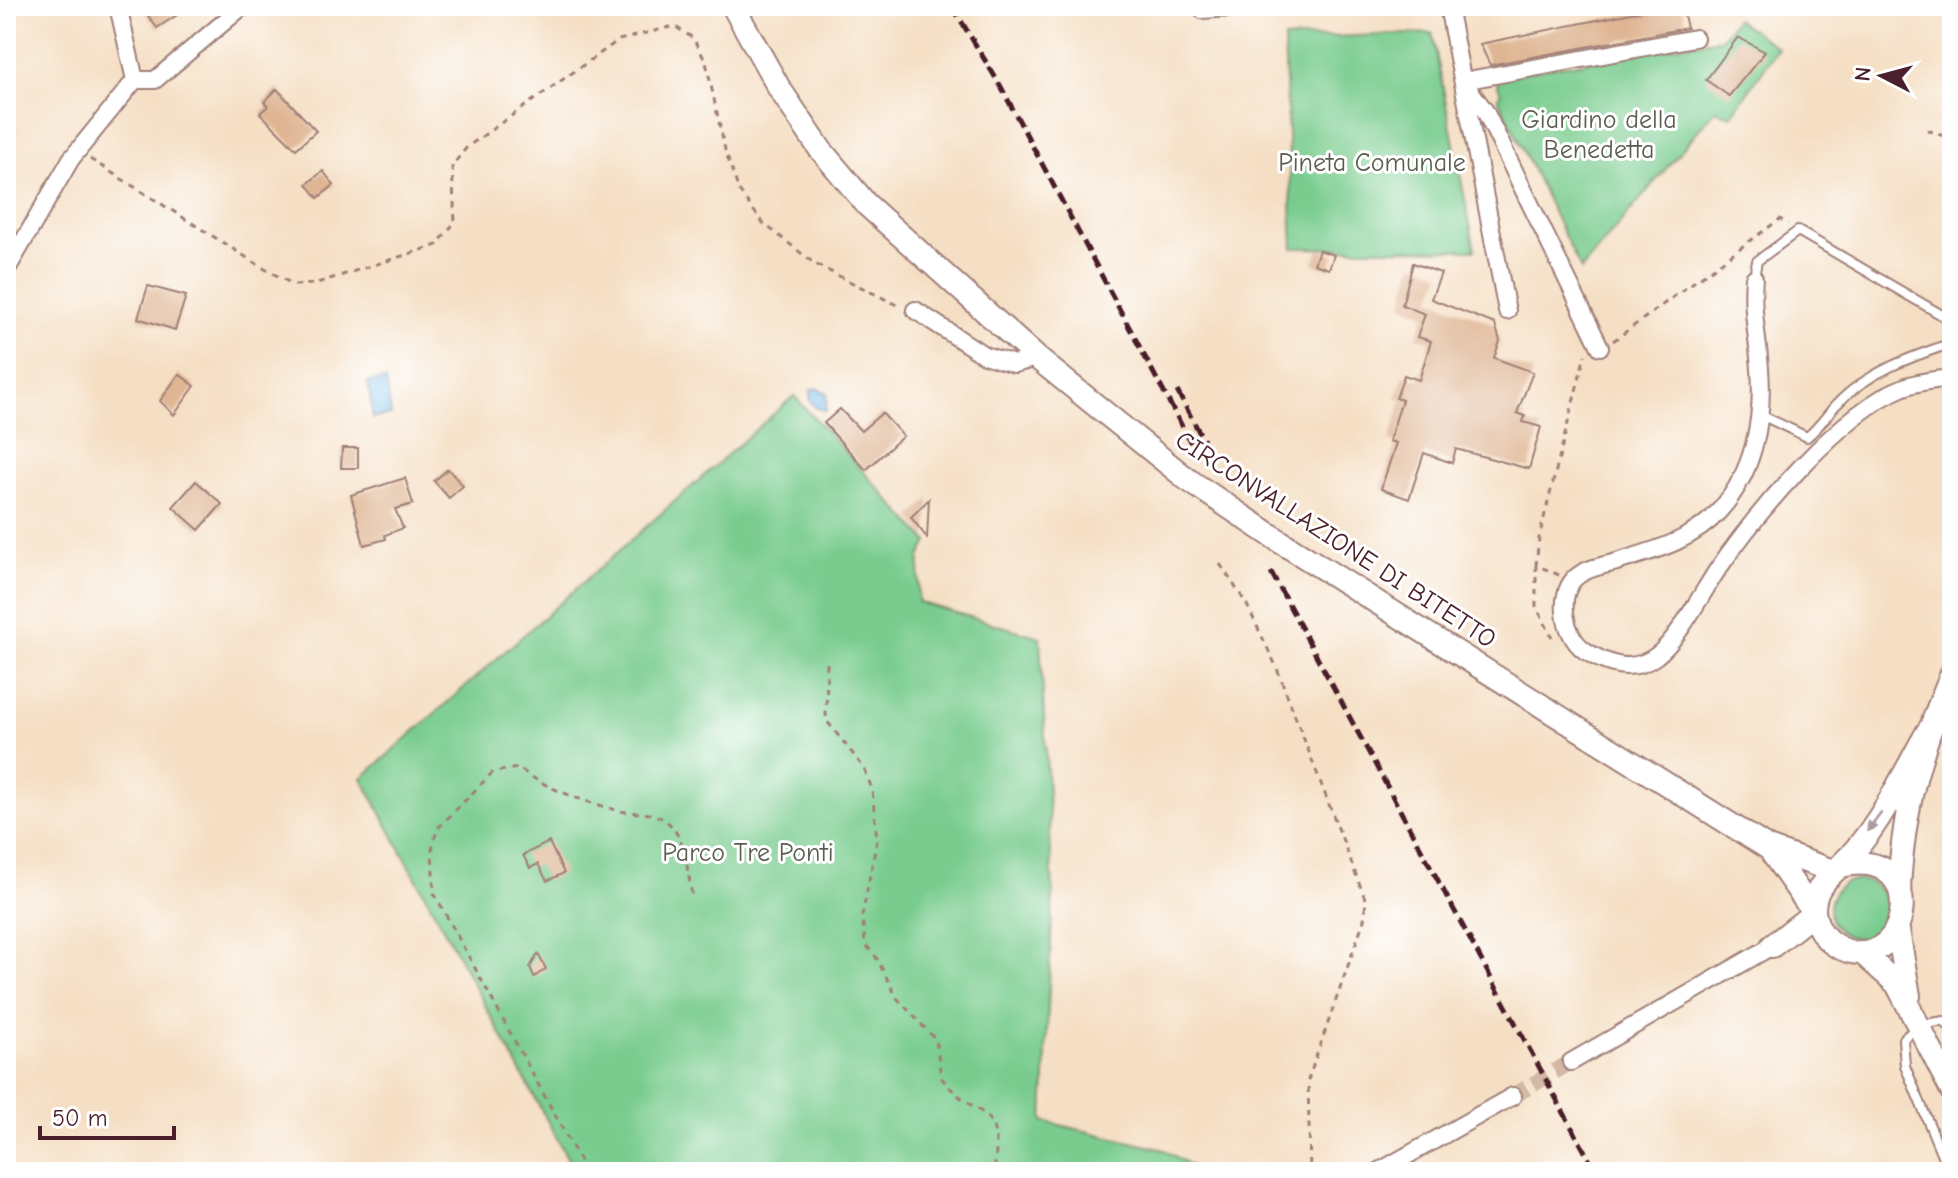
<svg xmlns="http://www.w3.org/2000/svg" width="1958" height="1178" font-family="'Comic Neue',sans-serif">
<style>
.green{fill:#79cc8e;stroke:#62765c;stroke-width:2}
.water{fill:#71b8e8;stroke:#5e6c8a;stroke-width:2}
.building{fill:#dfb593}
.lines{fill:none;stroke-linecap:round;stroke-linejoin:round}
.minor-tunnel{stroke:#d3b9a5;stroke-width:16;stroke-dasharray:16 8;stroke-linecap:butt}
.service-casing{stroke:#a07f78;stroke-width:12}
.minor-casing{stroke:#a07f78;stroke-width:20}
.secondary-casing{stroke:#a07f78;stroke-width:26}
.path{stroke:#a07f78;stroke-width:3;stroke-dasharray:6 6;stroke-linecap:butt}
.service{stroke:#fff;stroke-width:8}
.minor{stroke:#fff;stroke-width:16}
.secondary{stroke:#fff;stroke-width:22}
.rail{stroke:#4a1f2b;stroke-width:5;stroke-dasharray:12 6;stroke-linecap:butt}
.secondary-bridge-casing{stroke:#a07f78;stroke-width:26;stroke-linecap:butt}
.secondary-bridge{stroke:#fff;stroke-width:22}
.oneway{fill:#ae9aa0}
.labels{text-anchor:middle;stroke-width:6;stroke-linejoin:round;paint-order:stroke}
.park-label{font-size:26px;fill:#5a5c4e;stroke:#fff}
.street-label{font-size:26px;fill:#4a1f2b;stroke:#fff}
</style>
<rect width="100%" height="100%" fill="#fff"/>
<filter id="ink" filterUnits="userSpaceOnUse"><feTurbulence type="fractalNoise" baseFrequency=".0125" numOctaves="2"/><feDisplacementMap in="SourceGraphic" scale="16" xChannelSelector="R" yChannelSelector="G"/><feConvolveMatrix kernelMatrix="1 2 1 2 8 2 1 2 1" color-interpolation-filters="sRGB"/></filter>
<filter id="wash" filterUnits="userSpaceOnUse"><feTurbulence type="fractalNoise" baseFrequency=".006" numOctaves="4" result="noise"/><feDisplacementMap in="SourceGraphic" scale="32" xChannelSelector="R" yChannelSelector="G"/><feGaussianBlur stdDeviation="1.8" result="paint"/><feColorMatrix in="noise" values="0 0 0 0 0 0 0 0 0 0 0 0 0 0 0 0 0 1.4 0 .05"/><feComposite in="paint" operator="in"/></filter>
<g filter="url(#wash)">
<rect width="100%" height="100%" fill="#f5dfc4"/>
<path class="green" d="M1736,19l42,29 -47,68 -16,-6 -134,160 -83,-172 3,-5 -4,-10 4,-7 219,-37z
M1432,33l43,217 -182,-2 -9,-209z
M794,396l134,146 -8,15 -2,45 122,35 13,256 -10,228 121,29 37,22h-626l-213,-394z
M1829 909a29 29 0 1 1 58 0a29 29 0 1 1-58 0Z"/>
<path class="water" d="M386,380l5,35 -18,3 -5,-36z
M816,388l11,5 -1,18 -10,-3 -6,-8 1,-10z"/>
<g id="blocks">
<path class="building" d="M141,6h50l-34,22z
M1666,6h16l5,22 -197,37 -10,-21z
M1738,37l27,15 -36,44 -23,-16z
M277,89l39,42 -20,18 -36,-36 8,-7 -4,-4z
M323,171l11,14 -16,13 -11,-14z
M1319,250l15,5 -5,14 -15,-5z
M1413,263l28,10 -10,26 64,25 5,17 -6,17 39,14 -16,41 8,3 -2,6 18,5 -12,42 -73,-20 -4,14 -28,-10 -15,46 -28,-10 15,-46 -7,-2 13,-41 -6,-2 8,-23 15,5 12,-39 -14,-4 8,-23 -23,-9z
M148,286l38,10 -11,34 -37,-12z
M179,374l16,12 -21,29 -14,-14z
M840,409l21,22 21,-18 21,23 -37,34 -42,-47z
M342,448h16v20h-17z
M448,469l15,17 -14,12 -15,-17z
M405,478l8,26 -18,5 8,19 -18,7 1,4 -22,6 -13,-50z
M196,481l26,23 -23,26 -26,-23z
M929,499l-2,39 -16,-21z
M549,842l15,31 -17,8 -9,-17 -8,4 -7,-13z
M538,954l8,15 -12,8 -4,-10z"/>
</g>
</g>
<g filter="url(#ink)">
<use href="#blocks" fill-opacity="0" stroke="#a07f78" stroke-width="2"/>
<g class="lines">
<path class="minor-tunnel" d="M1513,1096l58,-34"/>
<defs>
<path id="service" d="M1200,6l1,8 130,-8
M1393,6l55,3
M1754,277l3,-16 41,-30 154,90
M1759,414l48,23c12,-10 19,-21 29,-32 31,-33 75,-48 116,-62
M1949,1172l-44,-106 -2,-27 17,-14 24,-4 8,9"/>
<path id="minor" d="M1448,6l59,305
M135,80h20l88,-74
M6,271l65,-112 64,-79 -17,-74
M1754,278c-3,31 4,60 6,91 4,50 -6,103 -40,141 -28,32 -68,41 -107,53 -13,3 -29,6 -39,16 -17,19 -9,57 10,71 23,15 48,24 72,6 21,-15 45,-61 60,-84 39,-57 124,-160 188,-185 15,-6 32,-7 48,-9
M915,310l69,45 30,9 23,-6
M1600,347l-115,-236 -22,-30 232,-43
M1571,1062l201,-116
M1378,1172l135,-76"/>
<path id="secondary" d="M733,6l46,82 41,61 47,56 170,153 150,121
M1281,542l487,306 65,23
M1772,853l42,60 -42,33
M1841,866c97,-22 65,122 -6,79 -12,-7 -20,-21 -21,-35 0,-23 13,-31 27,-45 38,-36 61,-89 87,-134
M1899,888c5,-86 21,-137 53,-215
M1898,930l11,66
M1861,952l36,32 55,107"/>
</defs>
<use href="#service" class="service-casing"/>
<use href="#minor" class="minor-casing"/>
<use href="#secondary" class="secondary-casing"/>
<path class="path" d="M1927,130l25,9
M90,159l175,110 29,16 20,-1 123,-39 18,-23 -3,-56 15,-19 152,-107 55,-14 19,12 13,24 19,88 14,41 24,32 52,41 84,42
M1613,341l167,-122 8,5
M1220,564l26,39 30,63 90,235 -2,19 -56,160 2,92
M1536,565v41l16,31
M1559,575l-23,-10 3,-27 46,-183
M827,663l-1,57 38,48 8,21 5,51 -15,76 3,28 11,13 21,41 39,42 5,37c34,45 63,22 53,95
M586,1172l-152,-279 -2,-43 5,-21 56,-57 26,-4c26,21 65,33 97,42 22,6 42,-2 57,18 14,18 15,50 20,72"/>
<use href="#service" class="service"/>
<use href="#minor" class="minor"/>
<use href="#secondary" class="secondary"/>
<path class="rail" d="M952,6l48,79 193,362
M1177,391l27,50
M1271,572l325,600"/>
<defs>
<path id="secondary-bridge" d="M1187,479l94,63"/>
</defs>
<use href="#secondary-bridge" class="secondary-bridge-casing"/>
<use href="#secondary-bridge" class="secondary-bridge"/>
</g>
<defs><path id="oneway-solid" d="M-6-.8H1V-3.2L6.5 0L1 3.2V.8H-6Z" transform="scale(2)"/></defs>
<use class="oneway" href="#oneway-solid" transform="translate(1874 822) rotate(127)"/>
</g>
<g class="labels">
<g class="park-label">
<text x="1599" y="128">Giardino della<tspan x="1599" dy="30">Benedetta</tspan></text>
<text x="1372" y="171">Pineta Comunale</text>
<text x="748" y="861">Parco Tre Ponti</text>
</g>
<g class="street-label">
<text transform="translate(1336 539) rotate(33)" y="9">CIRCONVALLAZIONE DI BITETTO</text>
</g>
</g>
<rect width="1958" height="1178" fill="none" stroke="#fff" stroke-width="32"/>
<g transform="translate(1882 76) rotate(276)" stroke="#ffffff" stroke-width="6" paint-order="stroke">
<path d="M0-6L14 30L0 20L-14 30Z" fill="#4a1f2b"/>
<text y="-12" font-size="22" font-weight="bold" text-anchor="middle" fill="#4a1f2b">N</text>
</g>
<path d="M40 1126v12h134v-12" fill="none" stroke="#4a1f2b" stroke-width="4"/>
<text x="52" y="1126" font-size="24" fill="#4a1f2b" stroke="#ffffff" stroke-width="6" paint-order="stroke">50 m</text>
</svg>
